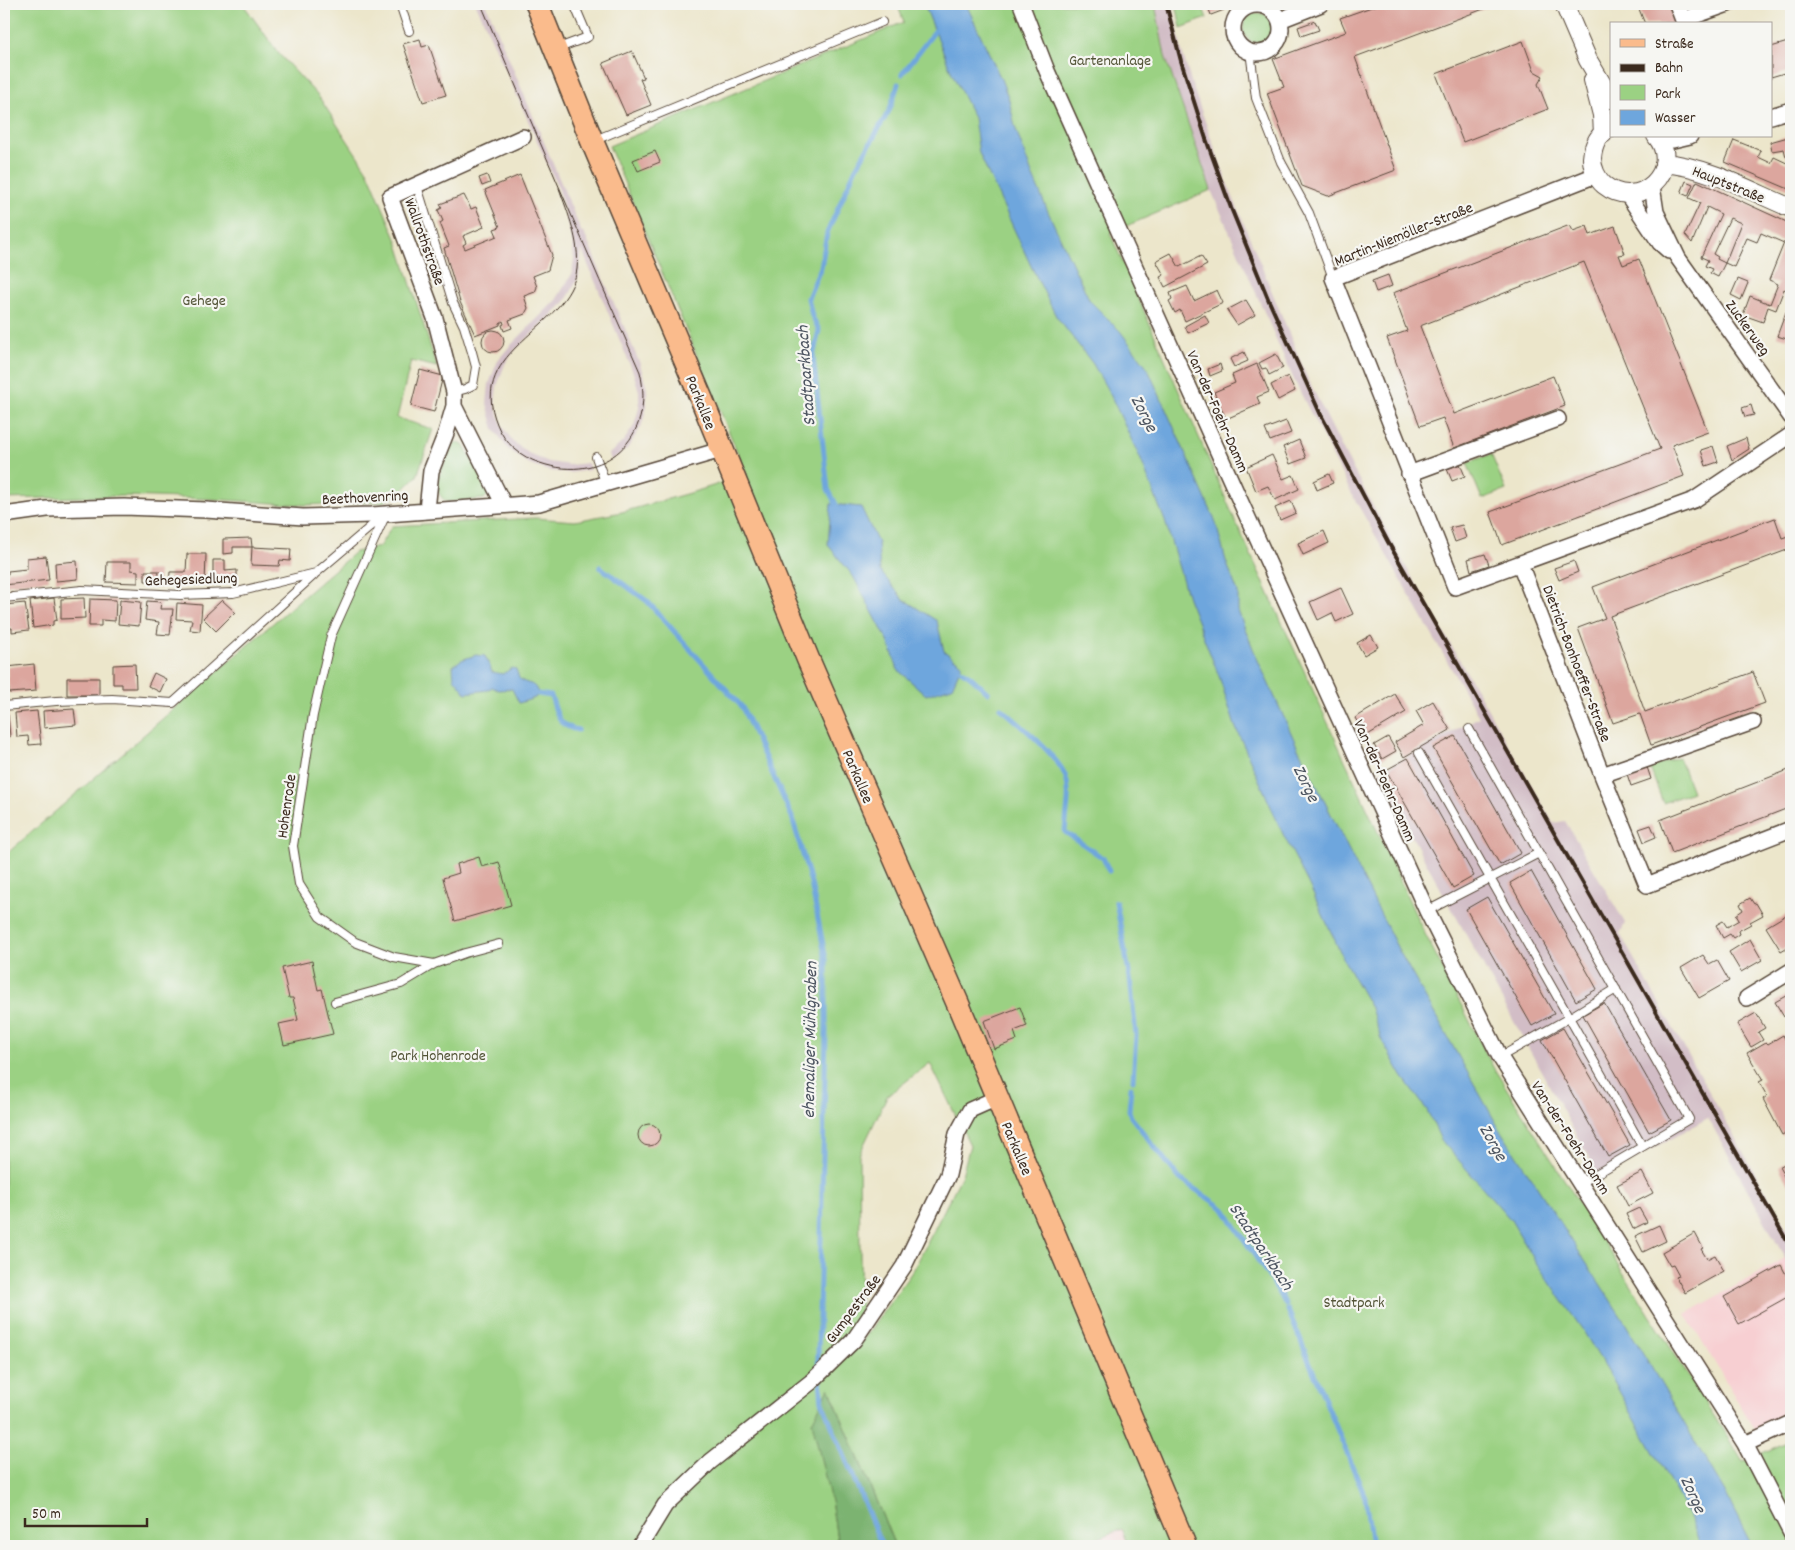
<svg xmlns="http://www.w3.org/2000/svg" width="1795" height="1550" font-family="Dekko,sans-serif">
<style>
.built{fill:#f7cfd2}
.industrial{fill:#d2bdc6}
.green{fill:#9bd183;stroke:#6b7e50;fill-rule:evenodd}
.forest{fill:#7cb371;stroke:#5c6e48}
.water{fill:#6ea6dd;stroke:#54687e}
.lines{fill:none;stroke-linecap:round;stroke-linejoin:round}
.stream{stroke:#6ea6dd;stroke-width:5}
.building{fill:#dca69e}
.service-casing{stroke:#564638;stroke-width:10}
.minor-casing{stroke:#564638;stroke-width:18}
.tertiary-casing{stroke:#564638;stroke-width:20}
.primary-casing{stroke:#564638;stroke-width:25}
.service{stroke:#fff;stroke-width:8}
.minor{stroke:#fff;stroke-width:15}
.tertiary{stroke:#fff;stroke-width:18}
.primary{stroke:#fabb8c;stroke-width:22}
.tram{stroke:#3b2a1e;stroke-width:1}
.rail{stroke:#3b2a1e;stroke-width:4}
.labels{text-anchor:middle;stroke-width:4.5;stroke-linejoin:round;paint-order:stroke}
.park-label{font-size:16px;fill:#535437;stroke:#f6f6f2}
.street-label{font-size:16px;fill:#3b2a1e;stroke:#f6f6f2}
.water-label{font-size:18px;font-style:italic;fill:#4d5561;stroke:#f6f6f2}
</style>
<rect width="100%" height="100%" fill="#f6f6f2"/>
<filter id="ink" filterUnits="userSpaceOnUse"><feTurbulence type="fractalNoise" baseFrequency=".02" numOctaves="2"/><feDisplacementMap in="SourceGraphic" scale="10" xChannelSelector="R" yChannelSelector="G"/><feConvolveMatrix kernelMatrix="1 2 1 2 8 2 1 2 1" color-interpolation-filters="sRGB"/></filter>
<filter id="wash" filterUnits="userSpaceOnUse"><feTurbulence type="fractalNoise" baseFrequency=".0096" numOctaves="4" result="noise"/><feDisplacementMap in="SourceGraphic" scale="20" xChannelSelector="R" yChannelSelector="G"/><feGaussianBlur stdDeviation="1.12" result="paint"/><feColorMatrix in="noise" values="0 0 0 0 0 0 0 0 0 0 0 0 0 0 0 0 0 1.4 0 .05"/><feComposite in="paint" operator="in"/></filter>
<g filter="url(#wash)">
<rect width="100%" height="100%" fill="#ece6cb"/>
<path class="built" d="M1785,1258l6,11v144l-36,18 -69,-117z
M1122,1529l7,17h-52z"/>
<path class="industrial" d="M476,4h10l96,229h2l56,131 7,25v18l-6,20 -14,22 -16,11 -2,-6 14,-12 11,-16 5,-18v-17l-6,-19 -51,-122 -3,26 -8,16 -6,10 -50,48 -10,14 -8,22 -2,17 7,22 11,17 18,13 18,7 20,3 19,-2 2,7 -20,3 -21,-2 -22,-8 -19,-14 -14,-20 -7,-25 2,-20 9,-24 11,-13 47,-47 16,-26 2,-15 -2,-17 -13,-52z
M1155,4h17l9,44 11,37 36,100 80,194 38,77 59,109 148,258 12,-2 60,102 -5,11 171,303v32l-83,-151 -108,60 -223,-405 102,-56 -129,-226 -56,-111 -83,-190 -46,-134z"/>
<path class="green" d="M4,4h239l36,50 40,43 49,75 29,69 40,126 -26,-6 -14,57 36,11 -16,47 -18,18 -16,8 -78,3 -95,-6 -86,-3 -120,3z
M897,4h27l4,9 23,-9h204l10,52 46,134 -101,43 125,287 184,402 74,145 250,395 48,-22v106h-662l-7,-17 -44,17h-183l-66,-158 3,118 6,40h-834v-690l351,-304 24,-5 13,-21 143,-8 40,3 47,-9 78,-22 47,-15 -138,-329 295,-124zM930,1063l40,82 -8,30 -48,94 -53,74 -2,-188 28,-59z
M1176,4h29l-3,2 5,12 -26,10z
M1243 28a15 15 0 1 1 30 0a15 15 0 1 1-30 0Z
M458,443l5,1 25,44 1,6 -5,5 -37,3c-8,-5 -11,-14 -10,-22l17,-36z
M1491,454l15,36 -24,9 -15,-36z
M1679,757l13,35 -29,11 -13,-35z"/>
<path class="forest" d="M829,1388l66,158h-57l-6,-40 -20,-84z"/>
<path class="water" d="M924,4h42l35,75 8,21 6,27 16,45 18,42 28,60 13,27 30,30 27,36 68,153 11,41 12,32v18l18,45 41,90 101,203 102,181 124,191 100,170 28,55h-50l-17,-38 -75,-133 -28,-46 -47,-68 -24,-41 -70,-80 -14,-30 -25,-34 -21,-37 -10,-31 -25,-44 -37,-79 -26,-51 -48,-108 -16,-50 -31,-78 -23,-77 -24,-61 -30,-64 -18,-32 -37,-48 -25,-50 -52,-113 -5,-35 -23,-47z
M831,504l30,3 17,36 2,28 23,28 34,22 7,30 18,13 -10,23 -26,8 -28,-25 -9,-27 -36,-67 -25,-31z
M476,655l9,1 7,16 11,2 9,-6 4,1c1,3 2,6 3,9 7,8 16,2 19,16l-3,4 -16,5 -7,-14 -14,1 -6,-3 -4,3 -22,3 -12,-15 -1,-12 8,-6z"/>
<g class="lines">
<path class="stream" d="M902,74l36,-47
M839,510l-11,-21 -15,-132 6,-27 -7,-14 -4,-18 13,-31 6,-34 28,-63 35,-61 8,-25
M600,567l47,34 95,106 50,110 19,66 15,77v74l-8,323 1,13
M956,667l14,9 18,17
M538,694l13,2c7,19 5,29 27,34
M1001,708c17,15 59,49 65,70 5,16 0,37 -1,54l38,26 6,13
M1116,902l14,76 6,57 -3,45
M1131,1087l-2,24 2,6 49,62 44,30 55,83 7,13
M1288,1310l77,187 7,49
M820,1379l2,23 60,144"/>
</g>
<g id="blocks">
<path class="building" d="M1207,4h14l3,6 -13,5z
M1380,4h117l-142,53 41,113 -68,26 -26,-10 -35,-93 17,-6 -11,-28 73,-27 -6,-14z
M1637,4h34l7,20h-33z
M1315,21l4,9 -18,6 -3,-9z
M420,39l2,8 7,-2 17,50 -23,7 -20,-58z
M1523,41l11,30 9,5 -5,8 10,25 -85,33 -27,-68z
M1788,42l3,10v19l-20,6v-30z
M632,51l12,27 -4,1 11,26 -25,10 -23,-52z
M1788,137l3,11v8l-5,1 -2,-8 -12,2 -2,-9z
M1734,140l27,11 -3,6 13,6 3,-6 17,8v25l-66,-28z
M655,151l5,11 -22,9 -5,-11z
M487,175l3,8 -8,3 -3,-8z
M520,175l32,80 -4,15 -15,6 4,11 -2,5 -11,4 4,12 -3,6 -16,6 3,8 -8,3 -2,-6 2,-1 -1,-3 -3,2v2l-25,10 -15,-33 -16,-54 5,-2 -9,-23 3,-2 -5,-11 4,-2 -2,-4 24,-9 7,14 5,-2 8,20 -21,9 3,7 -3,2 2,4 32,-13 -3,-7 6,-2 -15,-37z
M1686,181l7,3 -5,12 -7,-3z
M1697,181l94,43v48l-2,6 2,1v3l-3,9 -4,-2 -8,21 -8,-3 -5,15 -20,-7 7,-19 20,8 8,-20 -9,-4 15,-37 -23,-10 -4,9 -10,-4 -13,29 -9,-4 16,-40 -11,-5 -17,36 5,3 -1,2 8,4 -7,14 -8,-4 2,-4 -7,-3 3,-6 -7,-3 20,-43 -14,-7 -15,36 -7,-8 15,-32 -11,-5z
M1570,225l3,6 14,-5 3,9 25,-9 10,28 -6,1 4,10 16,-6 69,173 -36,13 12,31 -182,69 -12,-33 170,-63 -76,-187 -164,64 34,88 99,-38 12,30 -111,42 -11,-30 -23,8 -33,-88 20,-7 -14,-38z
M1171,253l8,14 22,-11 6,9 -42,22 -5,-10 4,-2 -8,-14z
M1388,275l4,11 -16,6 -4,-11z
M1738,279l10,4 -7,17 -10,-5z
M1187,286l7,15 23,-11 6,13 -38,18 -5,-11 -5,3 -6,-12 3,-2 -2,-6z
M1246,300l9,15 -18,10 -10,-15z
M1786,312l5,2v13l-4,12 -10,-3z
M1205,315l4,8 -21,10 -3,-7z
M482 341a11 11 0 1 1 22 0a11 11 0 1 1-22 0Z
M1244,352l4,9 -14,6 -4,-8z
M1276,354l7,14 -14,7 -3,-7 -4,1 -3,-6z
M1220,364l2,7 -12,5 -2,-7z
M1257,364l12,28 -12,5 3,7 -34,15 -12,-27 21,-9 -3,-8z
M420,370l23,6 -9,36 -23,-6z
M1288,376l7,15 -17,9 -7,-15z
M1751,405l3,10 -9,2 -3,-9z
M1286,421l5,12 -21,8 -5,-12z
M1746,438l3,11 -17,11 -5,-14z
M1299,440l7,18 -16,6 -7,-17z
M1713,446l5,16 -12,4 -5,-16z
M1272,455l11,24 10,-4 6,14 -24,11 -7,-14 -12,5 -10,-24z
M1460,464l5,12 -13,5 -5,-12z
M1329,474l4,9 -16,7 -3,-9z
M1291,501l5,12 -16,7 -5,-12z
M1775,518l7,20 9,-3v27l-4,-12 -177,66 35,96 108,-40 12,31 -114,42 -11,-31 -27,9 -35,-95 27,-10 -12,-31z
M1462,525l4,13 -11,4 -5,-14z
M1324,531l5,12 -26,12 -5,-12z
M251,538l1,9h-19v6l-10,1v-15z
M252,547l39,2 -1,12 -10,-1 -1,6 -28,-1z
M187,554h19l-1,31 -36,-1 1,-12h16z
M1485,554l4,11 -18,6 -3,-12z
M46,556l3,24 -45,5v-11h4v-3l19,-2v-11z
M213,560h12v11l12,-1v13l-24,1z
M77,561l1,18 -22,2 -1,-18z
M1574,561l4,11 -19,8 -5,-12z
M107,562h24v8l7,1v12l-32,-1z
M145,571h14l-1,10h-13z
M1341,588l12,26 -17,8 -4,-9 -14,7 -8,-18z
M54,598l3,22 -4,1v4l-20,3 -3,-27z
M84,598l1,20 -24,1v-20z
M90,599l26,1 -1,21 -14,-1v6h-12z
M120,600l21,2 -2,24 -21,-2z
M222,600l13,12 -19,19 -13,-13z
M147,601l14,1 -1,7h13l-3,26 -13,-1 2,-12 -14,-2z
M25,603l4,27 -17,2v-4h-6l-2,-23z
M177,603l25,2 -2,26 -10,-1 2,-10 -16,-1z
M1371,635l7,12 -14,8 -7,-12z
M34,664l2,27 -27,2 -2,-26z
M135,664l1,24h-14v-4h-9v-19z
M154,673l12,6 -6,13 -12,-6z
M67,678h32v17h-32z
M1395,694l11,18 -40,24 -11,-18z
M1433,701l17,29 -46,27 -9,-15 29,-17 -8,-14z
M74,709l2,16 -32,3 -1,-17z
M37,711l4,33 -12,1 -1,-9 -11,1 -2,-24z
M8,715l2,22 -6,1v-22z
M1455,736l66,117 -21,12 -67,-117z
M1388,737l8,14 -14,8 -8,-14z
M1408,758l66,118 -21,12 -67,-118z
M1647,767l4,12 -20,7 -4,-12z
M1791,769v38l-119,46 -12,-33z
M1651,825l5,12 -12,5 -5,-13z
M479,857l3,10 17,-5 12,43 -56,16 -12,-43 16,-5 -2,-9z
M1531,871l66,118 -21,12 -66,-118z
M1487,897l67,117 -22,12 -66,-117z
M1750,898l4,6 2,-1 7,12 -13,7 1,2 -13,7 1,3 -6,4 -3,-4 -7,4 -7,-13 7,-4 4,6 12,-7 -3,-5 7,-5 -3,-6z
M1791,912v33l-10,6 -15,-24z
M1750,939l12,21 -21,12 -12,-20z
M1703,955l6,9 8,-4 12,21 -30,17 -18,-30z
M312,961l6,29 4,-1 11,45 -49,11 -5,-21 19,-4 -5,-22h-4l-7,-30z
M1791,993v20l-7,4 -9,-15z
M1604,1003l67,117 -22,12 -66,-117z
M1020,1007l7,19 -13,5 3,9 -23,9 -10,-28z
M1756,1013l9,15 -7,4 5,8 -12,7 -14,-23z
M1563,1028l67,117 -22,12 -66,-117z
M1783,1035l2,4 6,-4v95l-9,5 -19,-36 4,-3 -8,-14 4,-2 -16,-27 19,-11 2,2z
M638 1135a11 11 0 1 1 22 0a11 11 0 1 1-22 0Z
M1791,1160v29l-12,-22z
M1642,1172l11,21 -25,13 -11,-21z
M1639,1208l8,14 -14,7 -7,-15z
M1659,1225l7,16 -23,11 -8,-16z
M1695,1233l8,15 -2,1 6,10 8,-4 9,16 -39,22 -9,-16 3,-1 -6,-11 -3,1 -8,-14z
M1781,1265l10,19v11l-52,29 -15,-27z"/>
</g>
</g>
<g filter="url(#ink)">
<use href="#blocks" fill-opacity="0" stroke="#564638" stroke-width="1"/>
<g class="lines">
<defs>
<path id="service" d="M400,4l9,27
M1261,5l3,-1
M556,49l32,-12 -14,-33
M1250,51l6,47 25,64 28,51 24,65
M595,140l287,-118
M417,186l36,117 11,23 8,26 4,15 -3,18 -8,4 -11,3
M596,457l10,27
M386,514l-55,122 -18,79 -20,131 6,38 21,33 35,25 39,15 40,7 31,-11 34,-9
M4,598l78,-8 98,5 53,-2 83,-20 66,-56
M4,706l52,-5 56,-2 61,4 141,-128
M1469,729l220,390 -108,64
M1419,753l223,393
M1427,911l112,-58
M335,1002l66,-18 33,-20
M1500,1057l69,-39 47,-29"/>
<path id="minor" d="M1021,4l26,67 190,423 190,417 73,146 245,387 46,89
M1677,4l6,16 45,-16
M1233 29a24 24 0 1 1 48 0a24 24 0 1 1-48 0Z
M1280,20l41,-16
M1771,116l20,-6
M1658,138l15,2 17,-4
M1596,175l-263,103 122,309 239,-87 97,-65
M1652,186l4,26 22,46 113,159
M1627,194l33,49 9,8
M454,406l50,99
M1409,474l149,-55
M427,510l4,-39 15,-38 8,-27v-14l-19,-74 -45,-121 133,-60
M4,515l43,-6 77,-2 82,3 97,7 69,-2 167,-12 182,-53
M1520,564l82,211 45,110 144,-56
M1602,775l151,-53
M1747,998l44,-27
M1745,1444l46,-21
M640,1546l25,-41 45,-43 101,-80 43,-42 50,-74 44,-91 9,-41 13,-24 27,-12"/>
<path id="tertiary" d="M1564,4l24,56 23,39
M1593,80l9,35 1,19
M1611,127c-12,6 -18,18 -19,31 0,10 5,21 12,27 35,28 80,-16 52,-49
M1664,163c45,4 86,28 127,45"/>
<path id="primary" d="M537,4l55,137 110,259 106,259 150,345 227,542"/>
</defs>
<use href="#service" class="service-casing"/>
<use href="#minor" class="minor-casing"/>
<use href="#tertiary" class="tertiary-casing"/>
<use href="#primary" class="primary-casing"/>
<use href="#service" class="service"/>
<use href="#minor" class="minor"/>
<use href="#tertiary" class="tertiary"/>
<use href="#primary" class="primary"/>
<path class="tram" d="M481,4c52,123 105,246 159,368 16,66 -36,113 -100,91 -19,-6 -36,-20 -43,-39 -31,-76 72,-94 80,-155 3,-28 -9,-55 -18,-81"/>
<path class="rail" d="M1166,4l15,57 25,78 25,69 38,93 51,112 68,129 403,706"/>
</g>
</g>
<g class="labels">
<g class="park-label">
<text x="1110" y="65">Gartenanlage</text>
<text x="204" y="305">Gehege</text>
<text x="438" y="1060">Park Hohenrode</text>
<text x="1354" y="1307">Stadtpark</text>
</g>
<g class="street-label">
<text transform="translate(1729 183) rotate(22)" y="6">Hauptstraße</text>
<text transform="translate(1403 233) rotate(-22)" y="6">Martin-Niemöller-Straße</text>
<text transform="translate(426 241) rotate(70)" y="6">Wallrothstraße</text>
<text transform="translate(1749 327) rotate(54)" y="6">Zuckerweg</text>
<text transform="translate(702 402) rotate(68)" y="6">Parkallee</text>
<text transform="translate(1219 411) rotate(66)" y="6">Van-der-Foehr-Damm</text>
<text transform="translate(365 496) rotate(-3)" y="6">Beethovenring</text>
<text transform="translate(191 578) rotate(-2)" y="6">Gehegesiedlung</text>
<text transform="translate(1578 663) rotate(69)" y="6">Dietrich-Bonhoeffer-Straße</text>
<text transform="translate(859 776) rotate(67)" y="6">Parkallee</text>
<text transform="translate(1386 780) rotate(66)" y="6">Van-der-Foehr-Damm</text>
<text transform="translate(285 806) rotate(-82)" y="6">Hohenrode</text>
<text transform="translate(1572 1137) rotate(57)" y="6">Van-der-Foehr-Damm</text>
<text transform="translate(1018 1148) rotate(67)" y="6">Parkallee</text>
<text transform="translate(852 1308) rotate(-53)" y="6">Gumpestraße</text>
</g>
<g class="water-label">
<text transform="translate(805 376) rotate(-94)" y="6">Stadtparkbach</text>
<text transform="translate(1145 413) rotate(63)" y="6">Zorge</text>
<text transform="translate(1307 783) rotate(64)" y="6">Zorge</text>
<text transform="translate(809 1040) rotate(-89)" y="6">ehemaliger Mühlgraben</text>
<text transform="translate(1494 1142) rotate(61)" y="6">Zorge</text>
<text transform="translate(1262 1246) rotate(56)" y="6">Stadtparkbach</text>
<text transform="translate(1694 1494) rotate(66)" y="6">Zorge</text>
</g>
</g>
<rect width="1795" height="1550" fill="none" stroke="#f6f6f2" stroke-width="20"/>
<rect x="1610" y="22" width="162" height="115" fill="#f6f6f2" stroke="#aba49d"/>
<rect x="1620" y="39" width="25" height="8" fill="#fabb8c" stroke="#aba49d"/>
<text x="1655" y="48" font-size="15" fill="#3b2a1e">Straße</text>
<rect x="1620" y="64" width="25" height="8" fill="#3b2a1e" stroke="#aba49d"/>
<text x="1655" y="72" font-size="15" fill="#3b2a1e">Bahn</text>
<rect x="1620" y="85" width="25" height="15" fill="#9bd183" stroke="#aba49d"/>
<text x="1655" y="98" font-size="15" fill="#3b2a1e">Park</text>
<rect x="1620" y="110" width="25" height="15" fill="#6ea6dd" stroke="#aba49d"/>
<text x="1655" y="122" font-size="15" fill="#3b2a1e">Wasser</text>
<path d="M25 1518v8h122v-8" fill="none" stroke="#3b2a1e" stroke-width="2.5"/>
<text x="32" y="1518" font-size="15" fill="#3b2a1e" stroke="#f6f6f2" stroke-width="4" paint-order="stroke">50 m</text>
</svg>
